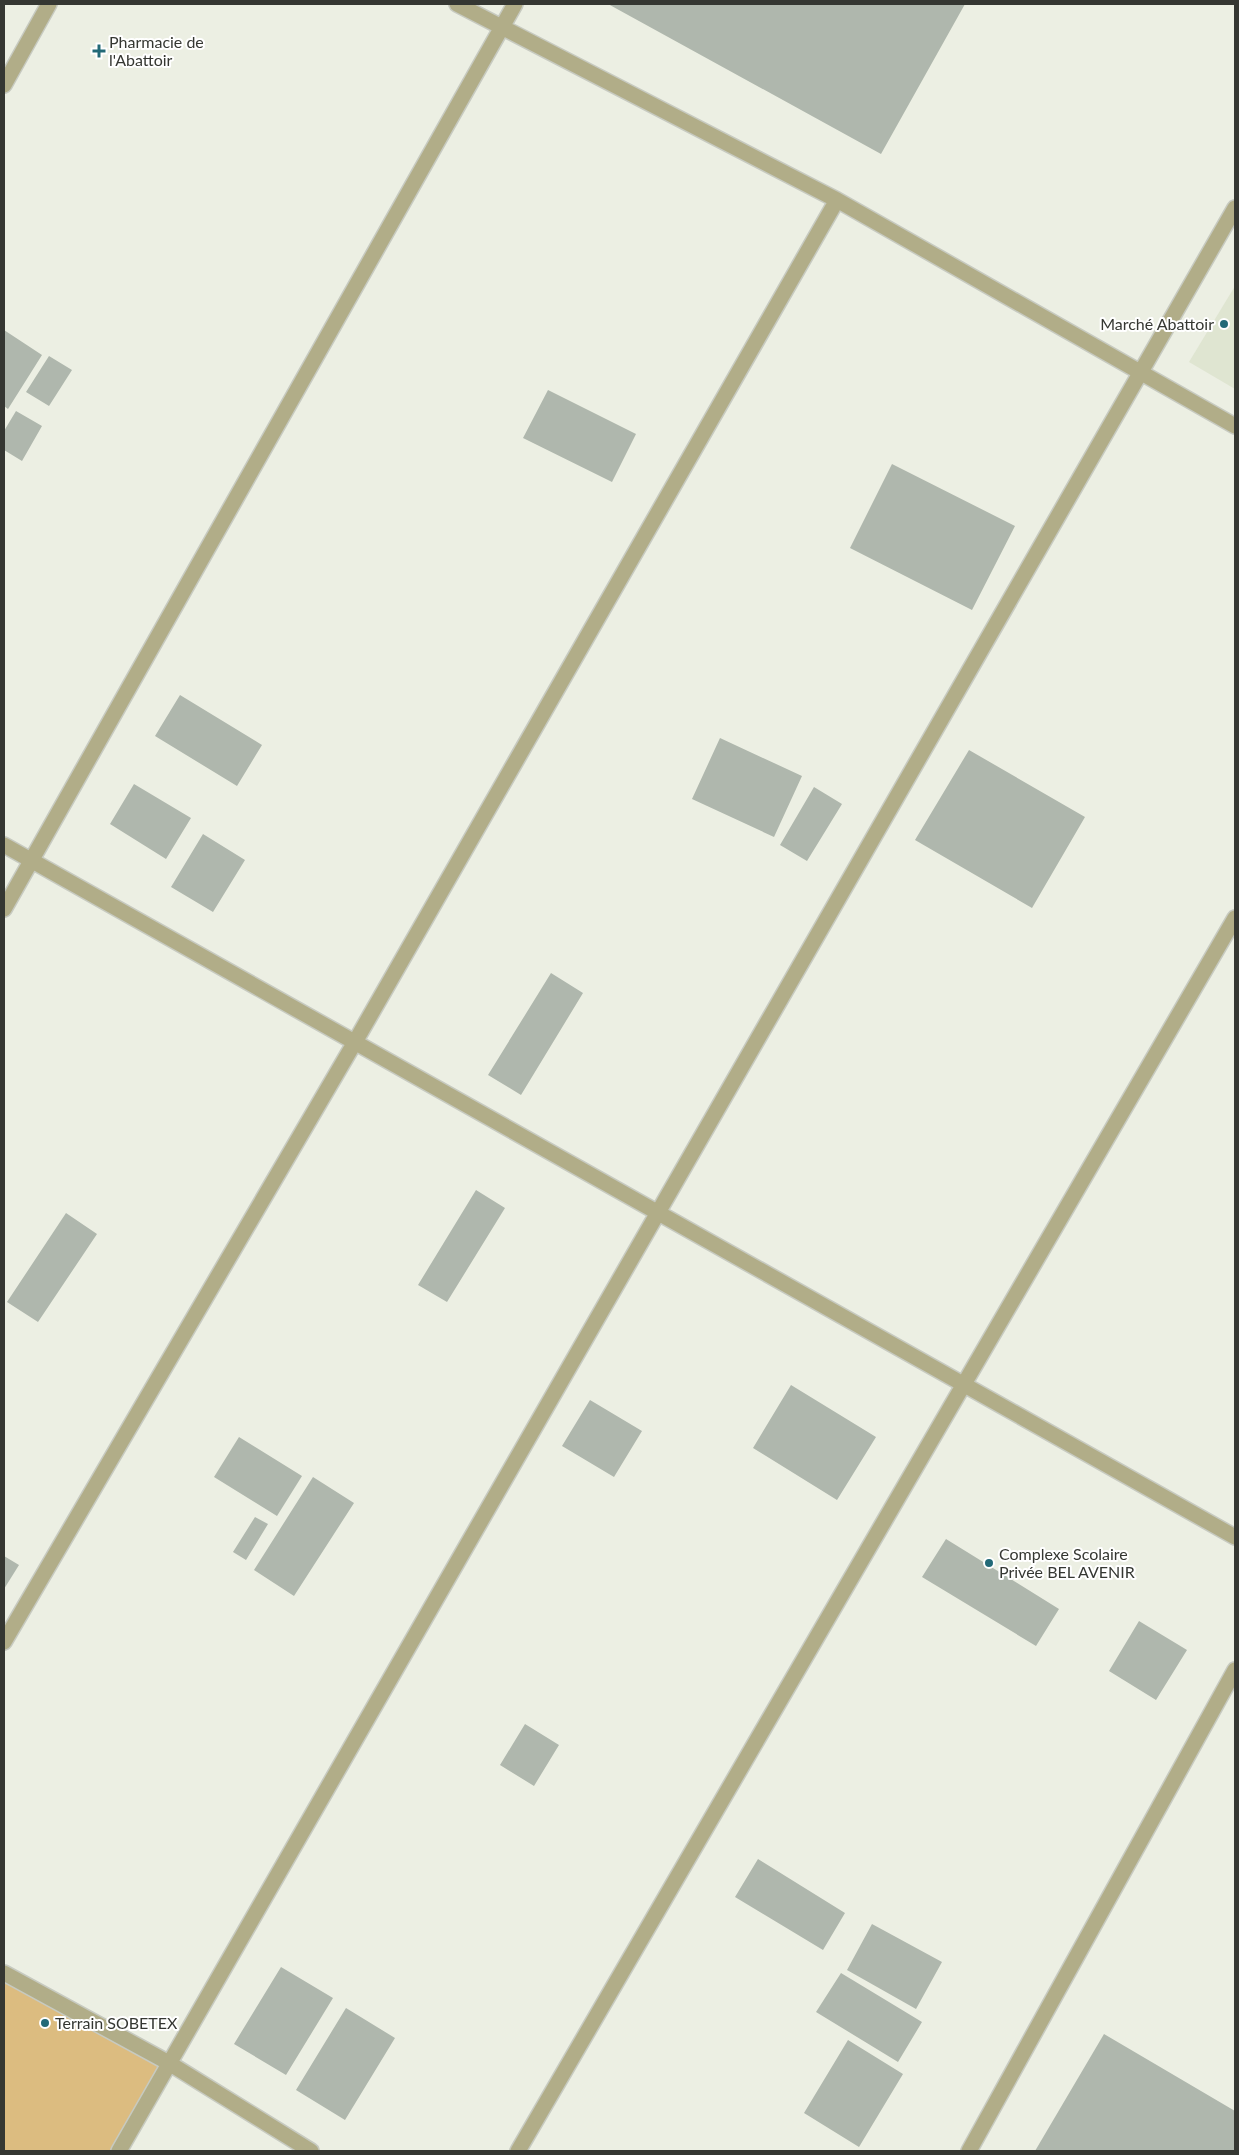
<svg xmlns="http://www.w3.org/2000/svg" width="1239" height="2155" font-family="Lato,sans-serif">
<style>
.built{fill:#dfe5d1}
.green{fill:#dcbc80}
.building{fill:#afb7ad}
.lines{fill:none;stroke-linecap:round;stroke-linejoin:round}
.street-casing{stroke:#c7cac0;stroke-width:18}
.street{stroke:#b1ad88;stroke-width:15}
.poi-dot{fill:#226977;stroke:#fff;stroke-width:2}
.labels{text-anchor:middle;stroke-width:4;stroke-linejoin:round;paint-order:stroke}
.poi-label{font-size:16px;fill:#353732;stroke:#fff;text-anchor:start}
</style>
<rect width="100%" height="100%" fill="#ecefe3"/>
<path class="built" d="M1235,286v103l-46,-27z"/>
<path class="green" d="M4,1976l164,93 -49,82h-115z"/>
<path class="building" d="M608,4h357l-84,150z
M4,330l38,25 -34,54 -4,-3z
M49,356l23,14 -23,36 -23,-14z
M548,390l88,44 -24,48 -89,-44z
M16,411l26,15 -20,35 -18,-11v-19z
M892,464l123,62 -43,84 -122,-62z
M180,695l82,50 -25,41 -82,-50z
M720,738l82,38 -28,61 -82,-38z
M969,750l116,67 -53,91 -117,-68z
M134,784l57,34 -25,41 -56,-35z
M814,787l28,17 -35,57 -27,-16z
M203,834l42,26 -32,52 -42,-25z
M551,973l32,20 -62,102 -33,-20z
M476,1190l29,18 -58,94 -29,-17z
M66,1213l31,21 -59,88 -31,-20z
M791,1385l85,52 -39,63 -84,-52z
M590,1400l52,31 -28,46 -52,-31z
M239,1437l63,39 -25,40 -63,-39z
M313,1477l41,26 -60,93 -40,-26z
M255,1517l13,7 -22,36 -13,-8z
M946,1539l113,70 -23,37 -114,-69z
M4,1556l15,9 -15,24z
M1139,1621l48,29 -31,50 -47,-29z
M525,1724l34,21 -25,41 -34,-21z
M758,1859l87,54 -22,37 -88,-53z
M872,1924l70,38 -26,47 -69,-39z
M281,1967l52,31 -47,77 -52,-31z
M841,1973l81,49 -24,40 -82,-50z
M346,2008l49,30 -50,82 -49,-30z
M1104,2034l131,77v40h-200z
M848,2040l55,34 -44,73 -55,-34z"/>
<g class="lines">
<defs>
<path id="street" d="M457,4l380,196 398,226
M4,85l45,-81
M4,845l1231,692
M4,909l511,-905
M4,1642l351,-600 482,-842
M4,1973l165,90 142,88
M119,2151l1116,-1943
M518,2151l717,-1233
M969,2151l266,-481"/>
</defs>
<use href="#street" class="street-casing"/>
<use href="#street" class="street"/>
</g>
<g class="poi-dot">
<path d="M96.5 43.5h5v5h5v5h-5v5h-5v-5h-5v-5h5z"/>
<circle cx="1224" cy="324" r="5"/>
<circle cx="989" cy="1563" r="5"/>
<circle cx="45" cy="2023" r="5"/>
</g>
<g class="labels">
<g class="poi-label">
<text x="109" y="48">Pharmacie de<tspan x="109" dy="18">l'Abattoir</tspan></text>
<text x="1214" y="330" text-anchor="end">Marché Abattoir</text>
<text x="999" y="1560">Complexe Scolaire<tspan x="999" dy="18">Privée BEL AVENIR</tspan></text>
<text x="55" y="2029">Terrain SOBETEX</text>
</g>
</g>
<rect width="1239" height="2155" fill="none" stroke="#353732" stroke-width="10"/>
</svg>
